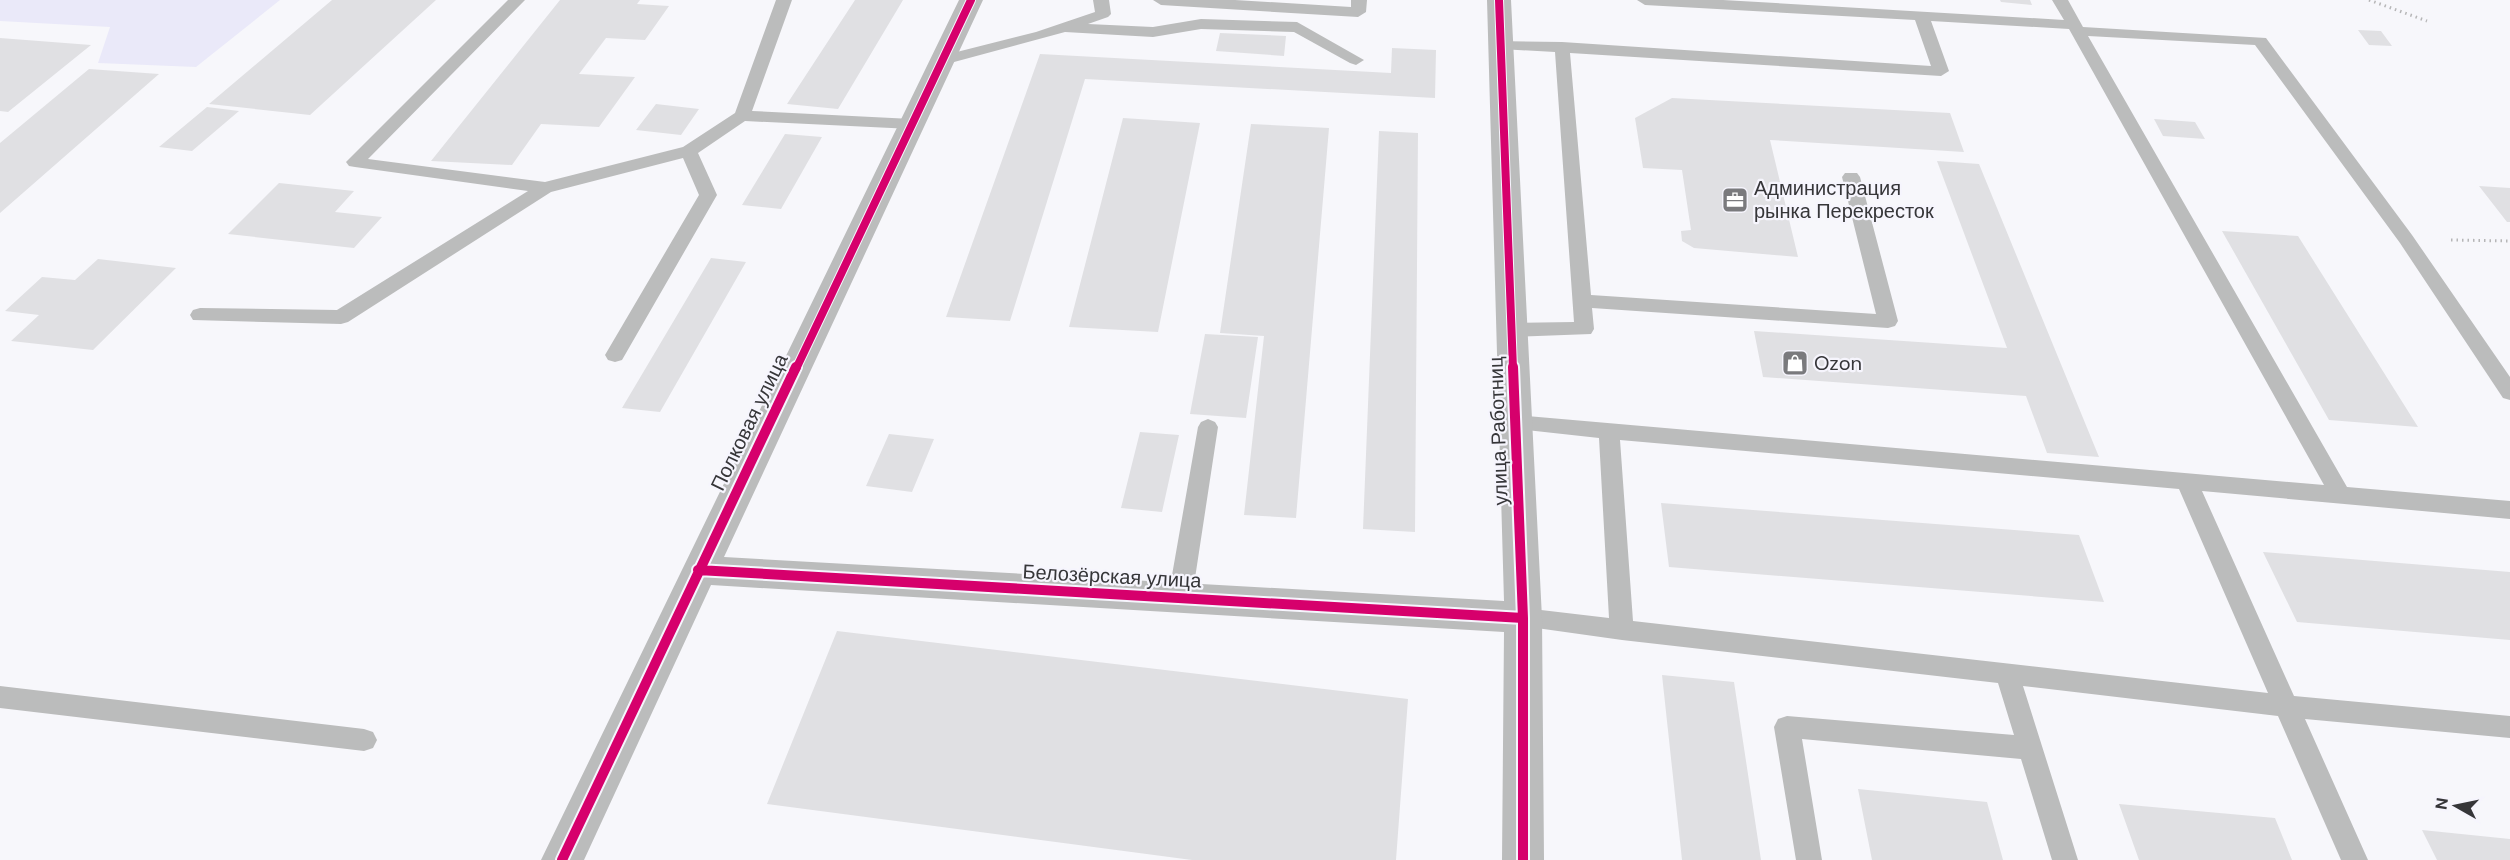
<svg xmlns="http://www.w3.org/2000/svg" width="2510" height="860" font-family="'DM Sans',sans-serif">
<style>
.green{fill:#eae9f9}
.building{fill:#e0e0e3}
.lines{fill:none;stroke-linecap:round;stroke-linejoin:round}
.path{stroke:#b6b6b7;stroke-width:3;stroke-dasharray:1.5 4;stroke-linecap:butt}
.lane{fill:#bbbcbc;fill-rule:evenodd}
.street{fill:#bbbcbc;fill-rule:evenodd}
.cycleway-far1-casing{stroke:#f6f5fd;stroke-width:10}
.cycleway-casing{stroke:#f6f5fd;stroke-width:14}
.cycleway-far1{stroke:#d6006c;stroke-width:8}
.cycleway{stroke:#d6006c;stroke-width:10}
.labels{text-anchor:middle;stroke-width:4.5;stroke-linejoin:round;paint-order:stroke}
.poi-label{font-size:20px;fill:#363639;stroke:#f6f5fd;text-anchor:start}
.street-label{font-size:20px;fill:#363639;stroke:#f6f5fd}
</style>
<rect width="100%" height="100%" fill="#f7f7fb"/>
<path class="green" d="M0,0h280l-84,67 -98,-4 12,-36 -110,-6z"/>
<path class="building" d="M332,0h104l-126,115 -101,-11z
M560,0h80l-3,4 32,2 -24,34 -39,-2 -27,36 56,3 -36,50 -58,-3 -29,41 -81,-4z
M855,0h48l-65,109 -51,-5z
M2000,0h30l2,5 -31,-3z
M2358,30l23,1 11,15 -23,-1z
M1220,33l66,3 -2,20 -68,-5z
M0,38l91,7 -83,67 -8,-1z
M1392,48l44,2 -1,48 -350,-19 -75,242 -64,-4 94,-263 351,19z
M89,69l70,5 -159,139v-70z
M1672,98l278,15 14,39 -194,-12 28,117 -104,-9 -12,-7 -1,-10 10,-1 -9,-60 -39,-2 -8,-50z
M656,104l43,5 -18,26 -45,-5z
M207,107l32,4 -47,40 -33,-4z
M1123,118l77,5 -42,209 -89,-5z
M2154,119l41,3 10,17 -42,-3z
M1251,124l78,4 -33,390 -52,-3 20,-179 -44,-3z
M1379,131l39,2 -3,399 -52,-3z
M785,134l37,3 -41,72 -39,-4z
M1937,161l42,3 120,293 -52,-4 -21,-57 -263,-19 -9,-46 253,17z
M279,183l75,8 -19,21 47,5 -28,31 -126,-14z
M2479,186l31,2v34h-3z
M2222,231l76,5 120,191 -89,-7z
M711,258l35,4 -86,150 -38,-4z
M98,259l78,9 -83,82 -82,-9 28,-26 -34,-4 37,-34 33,3z
M1205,334l53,3 -12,81 -56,-4z
M1140,432l39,3 -17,77 -41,-4z
M889,434l45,5 -22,53 -46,-6z
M1661,503l418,32 25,67 -435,-35z
M2263,552l247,20v68l-213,-18z
M837,631l571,68 -12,161h-204l-425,-56z
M1662,675l72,7 27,178h-79z
M1858,789l129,13 16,58h-131z
M2119,804l156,14 17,42h-153z
M2422,830l88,9v21h-73z"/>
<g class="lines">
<path class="path" d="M2369,0l58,21
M2451,240l59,1"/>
<path class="lane" d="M508,0h17l-157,159 177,23 138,-35 52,-34 41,-113h16l-40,111 160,8 8,5 -8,5 -167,-8 -47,32 19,42 -95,165 -7,2 -7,-2 -3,-5 94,-160 -16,-37 -132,34 -203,130 -7,2 -148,-4 -3,-5 3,-5 7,-2 137,2 191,-119 -173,-24 -6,-1 -3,-4z
M1093,0h16l2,14 -3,3 -20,7 65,3 48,-8 96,3 67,38 -8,5 -6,-2 -56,-31 -93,-3 -48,8 -88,-5 -122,33 -8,-5 2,-3 99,-25 59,-20z
M1153,0h82l116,7v-7h16l-1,12 -8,5 -197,-12z
M1637,0h86l341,20 -12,-20h16l15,27 183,11 146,197 98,142v23l-7,-2 -103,-155 -145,-198 -167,-9 259,451 163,14v18l-308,-28 92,205 216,20v22l-205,-19 63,141h-27l-63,-144 -255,-30 55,174h-26l-31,-101 -219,-20 20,121h-26l-22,-133 4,-8 9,-3 227,19 -16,-52 -376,-43 -107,-15 -4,-7 4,-7 8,-3 86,10 -10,-180 -91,-10 -3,-5 3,-5 7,-3 809,70 -255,-456 -138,-8 18,50 -8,5 -371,-23 21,242 285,19 -34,-137 3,-4h12l3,4 38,144 -3,5 -7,2 -296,-20 2,21 -3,5 -79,3 -7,-2 -3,-5 3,-5 7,-2 62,-1 -19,-270 -54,-3 -6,-2 -2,-3 2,-3 67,1 369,24 -16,-46 -270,-15zM1620,440l559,49 89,204 -635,-72z
M1208,419l7,3 3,5 -26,171 -4,7 -8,3 -8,-3 -4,-7 30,-171 3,-5z
M0,686l364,43 9,3 4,8 -4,8 -9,3 -364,-43z"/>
<path class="street" d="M959,0h24l-259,557 780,44 -17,-601h24l31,618 2,242h-42l2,-228 -793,-47 -127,275h-43z"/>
<defs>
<path id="cycleway-far1" d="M1499,0l14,369
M796,369l175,-369"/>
<path id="cycleway" d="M1513,367l10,251v242
M698,570l825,48
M562,860l234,-493"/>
</defs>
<use href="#cycleway-far1" class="cycleway-far1-casing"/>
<use href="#cycleway" class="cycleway-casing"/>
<use href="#cycleway-far1" class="cycleway-far1"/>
<use href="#cycleway" class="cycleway"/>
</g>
<defs>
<symbol id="office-square" viewBox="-11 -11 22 22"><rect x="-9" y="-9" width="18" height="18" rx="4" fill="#7a7a7d" stroke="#f6f5fd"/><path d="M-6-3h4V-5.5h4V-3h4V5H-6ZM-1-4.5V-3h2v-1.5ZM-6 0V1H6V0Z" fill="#fff"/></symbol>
<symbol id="shop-square" viewBox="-11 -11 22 22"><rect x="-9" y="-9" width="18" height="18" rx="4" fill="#7a7a7d" stroke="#f6f5fd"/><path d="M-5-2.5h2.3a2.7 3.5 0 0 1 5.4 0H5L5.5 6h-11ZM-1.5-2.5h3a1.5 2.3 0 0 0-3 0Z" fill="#fff"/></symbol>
</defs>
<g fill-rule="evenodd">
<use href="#office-square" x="1720" y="185" width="30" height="30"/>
<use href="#shop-square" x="1780" y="348" width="30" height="30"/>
</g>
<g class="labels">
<g class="poi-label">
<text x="1754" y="195">Администрация<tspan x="1754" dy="23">рынка Перекресток</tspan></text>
<text x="1814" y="370">Ozon</text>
</g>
<g class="street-label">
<text transform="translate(749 422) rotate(-64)" y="7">Полковая улица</text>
<text transform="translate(1498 431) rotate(-92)" y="7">улица Работниц</text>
<text transform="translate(1112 576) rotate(3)" y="7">Белозёрская улица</text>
</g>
</g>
<g transform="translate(2456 806) rotate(279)" stroke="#f6f5fd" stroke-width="4.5" paint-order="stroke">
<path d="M0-4.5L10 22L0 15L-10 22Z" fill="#363639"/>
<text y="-9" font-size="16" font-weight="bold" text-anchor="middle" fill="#363639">N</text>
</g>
</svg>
